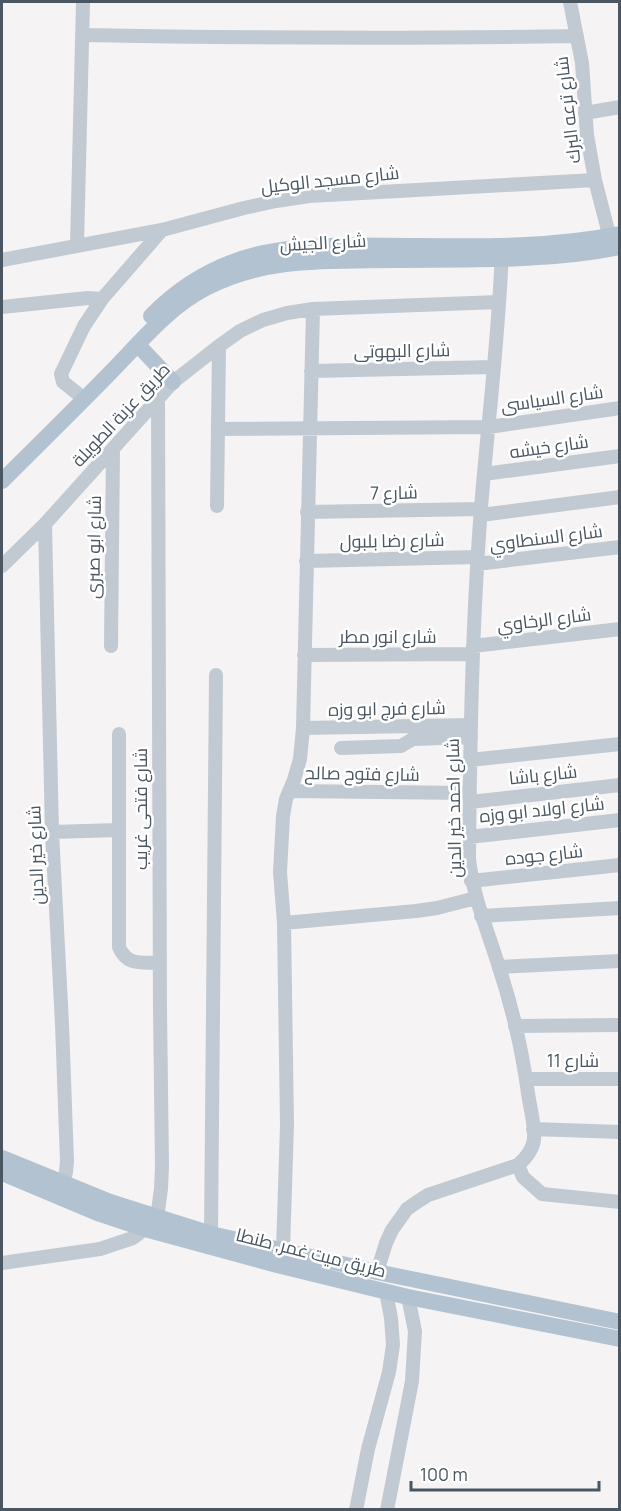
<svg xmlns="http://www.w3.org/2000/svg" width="621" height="1511" font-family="Manrope,Cairo,sans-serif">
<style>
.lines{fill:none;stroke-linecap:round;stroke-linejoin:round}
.minor{stroke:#c1cad2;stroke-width:14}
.major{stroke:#b3c2d1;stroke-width:16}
.labels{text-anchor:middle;stroke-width:5;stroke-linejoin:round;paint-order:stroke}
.street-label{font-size:18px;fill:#4a5661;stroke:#fff}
</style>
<rect width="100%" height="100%" fill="#f5f3f3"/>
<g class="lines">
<path class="minor" d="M570,2l12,61 5,72 8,45 17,66
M82,35c165,3 330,4 495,1
M585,113l35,-6
M77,245l6,-243
M2,260l160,-30 82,-22 32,-7 33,-5 286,-16
M2,307l86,-9 14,1
M311,371l183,-4
M77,393l-14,-11 -2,-8 23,-48 18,-27 60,-69
M218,429l271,-2 131,-19
M484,474l136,-18
M217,506l2,-160
M307,512l174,-3
M481,515l139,-18
M45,524l7,308 10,192 5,137 -1,11 -3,12
M306,561l172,-4
M477,564l143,-17
M2,566l43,-42 128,-142 46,-36 21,-15 23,-11 24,-7 26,-4 186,-7
M111,646l2,-197
M473,646l147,-17
M304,655l169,-1
M303,728l168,-3
M119,734v213c8,19 22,15 40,16
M341,748l60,-2 12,-7 58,-2
M470,760l150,-16
M289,791l181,2
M470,802l150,-17
M52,832l66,-2
M469,837l151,-17
M471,881l149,-16
M481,916l139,-8
M284,923l132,-12 21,-3 39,-10
M499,967l121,-6
M515,1026l105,-1
M526,1079h94
M533,1129l87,3
M518,1165l5,12 19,17 78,8
M157,1218l4,-29 1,-23 -2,-156 -2,-611
M211,1234l5,-559
M283,1250l4,-125 -3,-202 -4,-51 3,-56 3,-17 8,-19 6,-21 3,-31 10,-419
M2,1263l98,-14 33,-11 12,-9
M377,1272l9,-29 6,-13 15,-21 10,-7 11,-7 90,-30c8,-7 15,-15 16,-26 1,-15 -4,-31 -6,-46 -6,-43 -16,-87 -30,-129 -11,-35 -25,-68 -29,-105 1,-117 3,-234 12,-351 7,-86 18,-173 21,-259
M356,1510l12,-61 21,-77 4,-27 -2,-27 -5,-26
M387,1510l25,-129 3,-50 -7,-34"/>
<path class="major" d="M151,316c79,-81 166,-70 269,-70 67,1 133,1 200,-12
M138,345l35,37
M2,481c35,-35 71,-70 106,-106 30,-30 59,-67 98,-87 58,-31 123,-27 187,-28 75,-1 152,2 227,-13
M2,1158l108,44 101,32 166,38 243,50
M2,1173l98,41 45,15 132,36 131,32 212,42"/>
</g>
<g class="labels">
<g class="street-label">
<text transform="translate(568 110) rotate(-97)" y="6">شارع ترعه البرك</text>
<text transform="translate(330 180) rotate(-6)" y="6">شارع مسجد الوكيل</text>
<text transform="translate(323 243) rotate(-3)" y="6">شارع الجيش</text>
<text transform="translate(402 351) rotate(-1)" y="6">شارع البهوتى</text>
<text transform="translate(552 399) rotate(-8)" y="6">شارع السياسى</text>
<text transform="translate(121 415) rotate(-47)" y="6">طريق عزبة الطويلة</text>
<text transform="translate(549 447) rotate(-8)" y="6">شارع خيشه</text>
<text transform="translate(394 493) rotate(-1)" y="6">شارع 7</text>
<text transform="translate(546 538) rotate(-7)" y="6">شارع السنطاوي</text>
<text transform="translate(392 541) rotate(-1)" y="6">شارع رضا بلبول</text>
<text transform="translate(94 547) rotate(-89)" y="6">شارع ابو صبرى</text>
<text transform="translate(544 620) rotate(-7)" y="6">شارع الرخاوي</text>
<text x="388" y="643">شارع انور مطر</text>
<text transform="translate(387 709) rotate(-1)" y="6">شارع فرج ابو وزه</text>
<text transform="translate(362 774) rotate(1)" y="6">شارع فتوح صالح</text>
<text transform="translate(543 775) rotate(-6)" y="6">شارع باشا</text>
<text transform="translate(454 808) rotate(-91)" y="6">شارع احمد خير الدين</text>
<text transform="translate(141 809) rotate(-90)" y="6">شارع فتحى غريب</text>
<text transform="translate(542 810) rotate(-6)" y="6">شارع اولاد ابو وزه</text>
<text transform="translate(36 855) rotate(-92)" y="6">شارع خير الدين</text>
<text transform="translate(544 855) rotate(-6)" y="6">شارع جوده</text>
<text x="573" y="1067">شارع 11</text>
<text transform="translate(311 1253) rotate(14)" y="6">طريق ميت غمر, طنطا</text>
</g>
</g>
<rect width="621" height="1511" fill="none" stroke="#4a5661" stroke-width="6"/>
<path d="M411 1481v9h188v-9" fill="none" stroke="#4a5661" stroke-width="3"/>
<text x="420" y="1481" font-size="18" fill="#4a5661" stroke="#ffffff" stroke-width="4.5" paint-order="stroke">100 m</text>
</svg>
